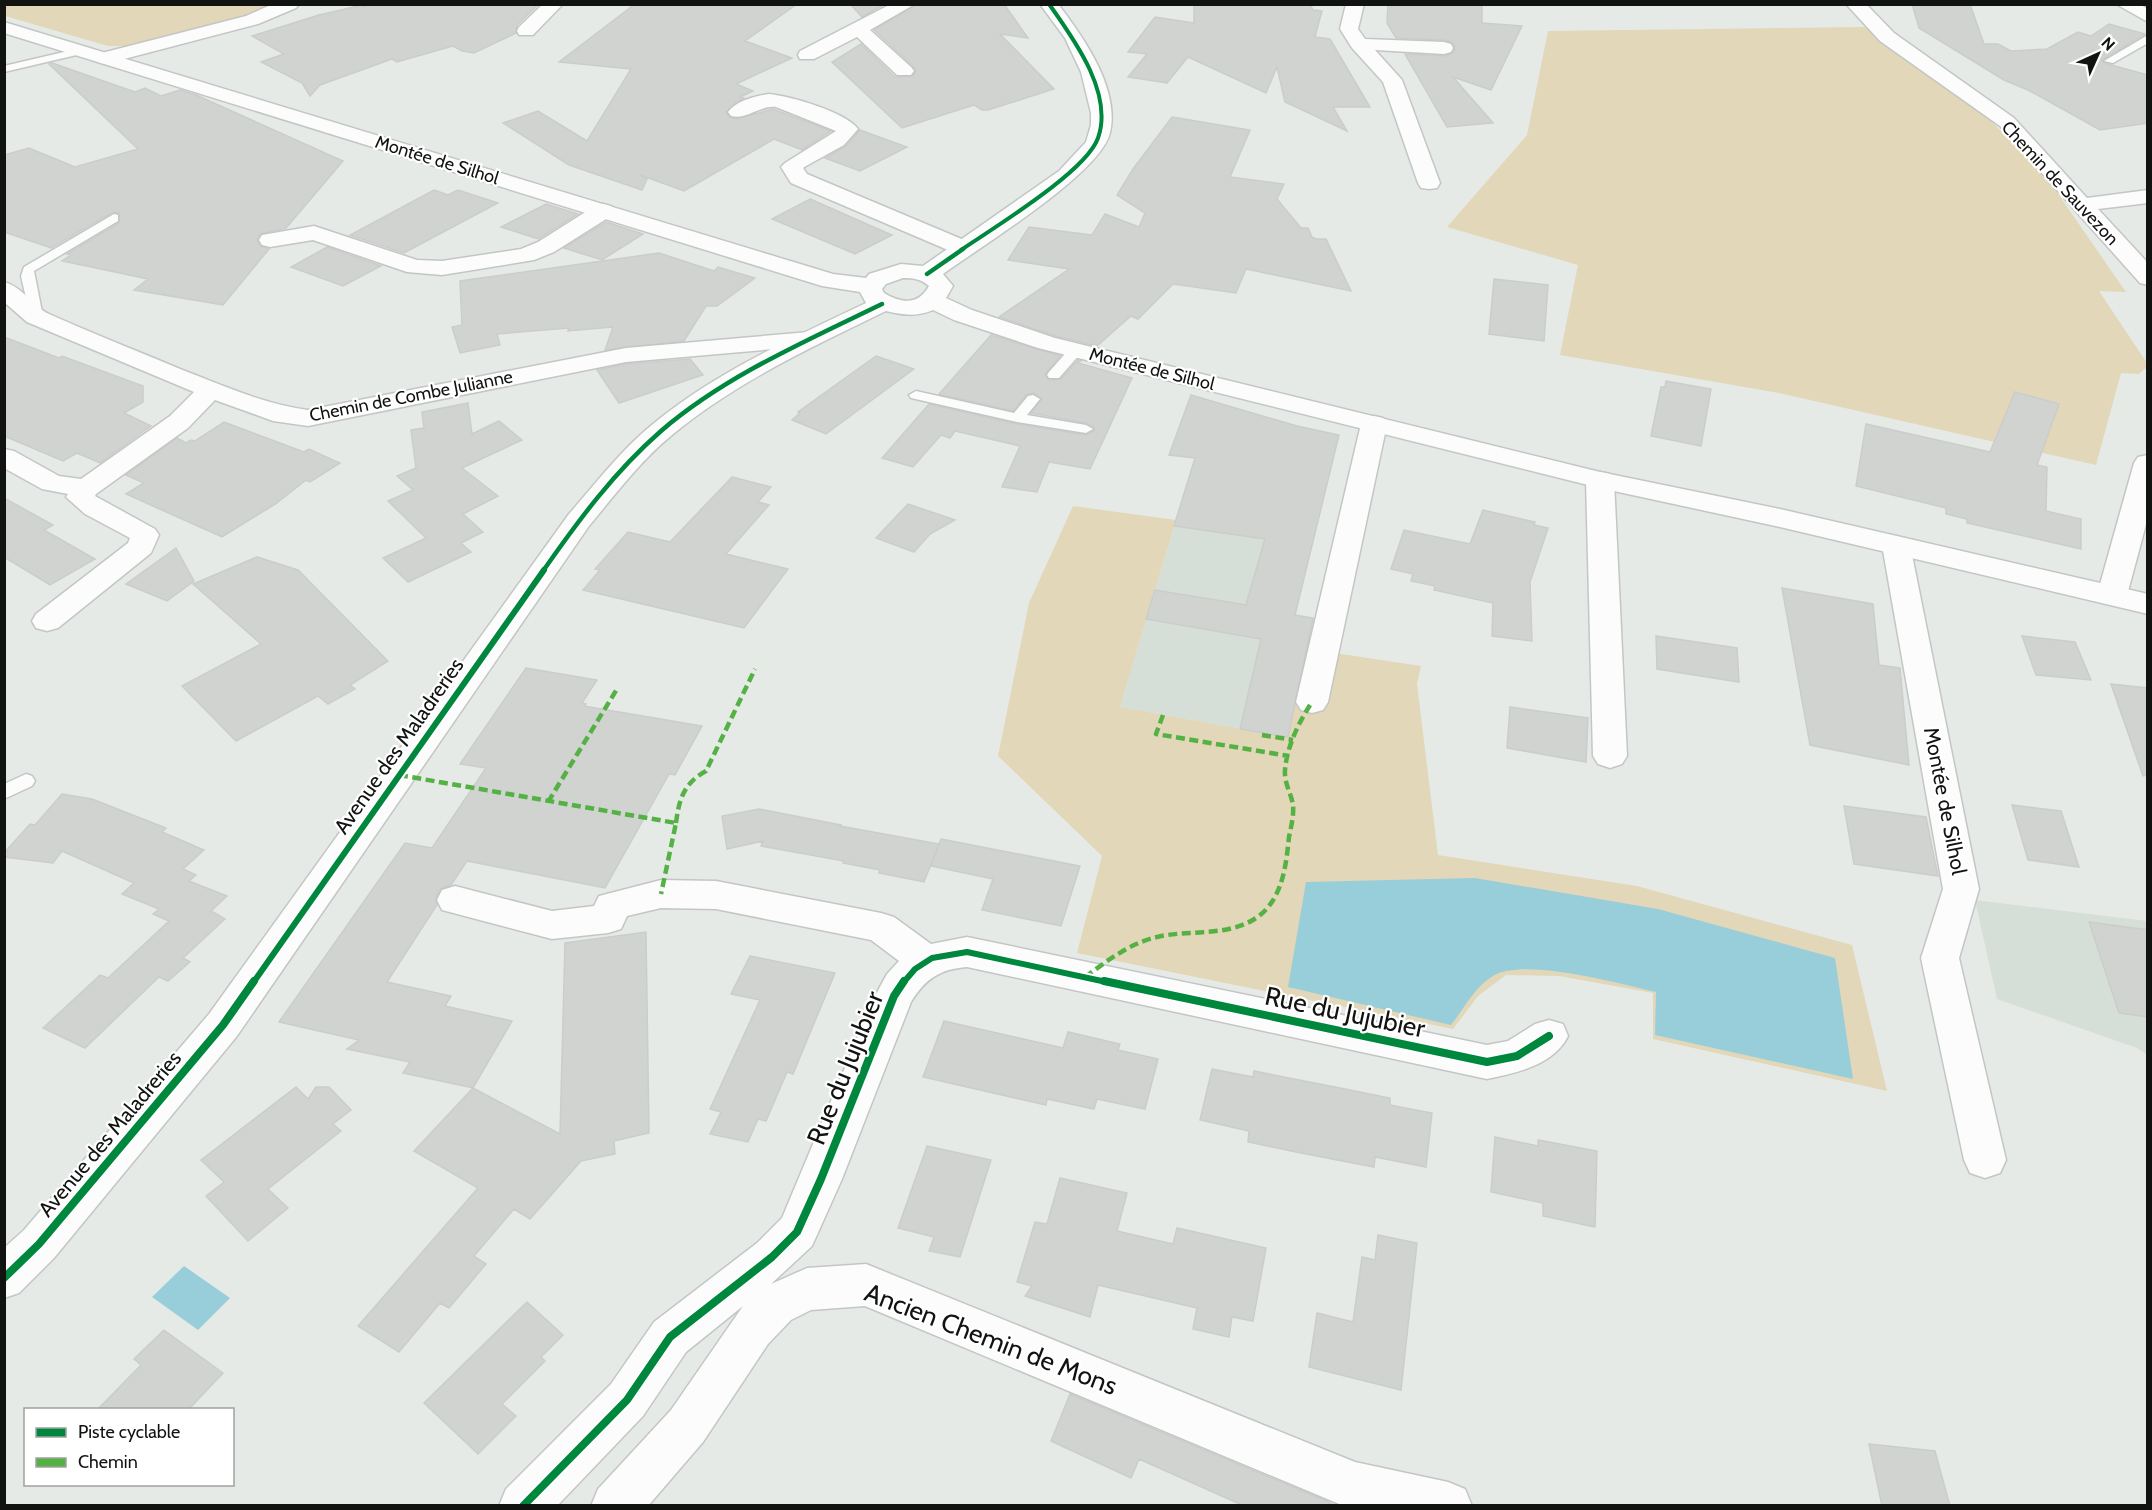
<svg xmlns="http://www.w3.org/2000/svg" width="2152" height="1510" font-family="Cabin,sans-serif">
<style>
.built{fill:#d5ded7}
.green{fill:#e2d7b8}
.water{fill:#98ced9}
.building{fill:#d0d3d0;stroke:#cbcdca;stroke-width:1.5}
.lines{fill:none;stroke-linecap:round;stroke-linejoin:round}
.lane-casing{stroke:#c3c6c4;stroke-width:3}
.street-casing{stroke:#c3c6c4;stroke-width:3}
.secondary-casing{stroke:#c3c6c4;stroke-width:3}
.lane{fill:#fbfcfb;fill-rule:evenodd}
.street{fill:#fbfcfb;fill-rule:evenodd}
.secondary{fill:#fbfcfb;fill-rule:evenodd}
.quiet{stroke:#54b144;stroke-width:4.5;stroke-dasharray:9 4.5;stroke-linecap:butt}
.cycleway-far3-casing{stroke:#fff;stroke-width:6}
.cycleway-far2-casing{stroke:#fff;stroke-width:8}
.cycleway-far1-casing{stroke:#fff;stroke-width:10}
.cycleway-casing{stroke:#fff;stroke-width:11}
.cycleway-far3{stroke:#00873e;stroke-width:4}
.cycleway-far2{stroke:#00873e;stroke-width:4.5}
.cycleway-far1{stroke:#00873e;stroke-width:6}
.cycleway{stroke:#00873e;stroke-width:8}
.labels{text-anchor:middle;stroke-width:4.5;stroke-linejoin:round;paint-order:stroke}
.far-street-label{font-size:18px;fill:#111311;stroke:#fff}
.street-label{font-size:21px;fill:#111311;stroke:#fff}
.near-street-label{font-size:26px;fill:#111311;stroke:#fff}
</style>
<rect width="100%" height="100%" fill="#e6eae7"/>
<path class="built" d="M1206,420l90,6 43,9 -44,180 20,3 -27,119 -168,-30z
M1975,900l172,21v134l-10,-7 -140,-49z"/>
<path class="green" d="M4,5h277l-52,17 -103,24h-18l-103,-30z
M1865,27l125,93 55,55 81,117 -27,-1 48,72v4l-8,7 -18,-1 -25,92 -317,-72 -219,-38 18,-90 -131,-38 80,-92 21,-104z
M1073,506l103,14 -56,187 167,30 21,-88 113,17 -4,18 21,171 199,31 215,59 35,146 -234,-52v-46l-94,-17 -53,-1 -28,21 -25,33 -376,-76 25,-97 -104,-100 31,-153z"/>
<path class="water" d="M1475,878l183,31 177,49 18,121 -198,-44 1,-43c-37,-8 -132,-35 -163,-16 -19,11 -29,33 -42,49l-163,-38 18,-105z
M184,1266l46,32 -32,32 -46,-33z"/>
<path class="building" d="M373,4h166l-22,21 -1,8 -42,20 -12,-2 -9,-5 -56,16 -5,-3 -72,26 -10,11 -8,-13 -41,-21 23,-8 -32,-18 67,-21 43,-10 2,2z
M635,4h162l-52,37 47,17 -56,26 17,7 -13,6 4,1 -18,14 3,5 8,2 36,-10 58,22 -29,19 -28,-11 -90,52 -44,-16 7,4 -5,11 -73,-25 -66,-42 35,-12 49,30 44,-72 -72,-7z
M850,4h35l-23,13z
M917,4h87l24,34 -28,-4 54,55 -66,21h-6l-8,-5 -72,23 -70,-66 29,-18 34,33 18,-1 3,-5 -3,-5 -39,-36z
M1194,4h116l3,6 9,1 -7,26 15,2 40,68h-37l14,24 -62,-29 -8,-35 -11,26 -78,-36 -21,26 -39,-6 19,-23 -19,-2 27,-35 39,6z
M1388,4h94v19l40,3 -31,64 -38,-13 40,46 -46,4 -42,-73 40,2 8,-3 2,-6 -3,-5 -8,-2 -48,-2 -9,-15z
M1912,4h58l14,40h14l13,7 36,-2 31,-17 13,4 18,-12 36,10 -43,26 2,3 44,12v48l-48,7 -72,-40 -24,-10 -85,-52z
M52,63l83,29 10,-4 16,8 19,-6 16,5 147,66 -57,67 -26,6 -3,5 3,7 9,3 -46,56 -89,-15 14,-11 -86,-18 9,-6 -4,-1 52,-31v-10l-6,-1 -62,36 -47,-16v-77l25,-7 46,19 63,-18 -89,-85z
M1172,117l78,13 -20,47 54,7 -7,15 24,29h7l4,9 4,2h10l25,52 -105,-22 -10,24 -63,-9 -35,35 -7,-3 -34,30 -41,-10 -57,-19 70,-48 -61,-9 21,-33 63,8 13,-21 34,13 6,-14 -28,-18 16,-26z
M860,130l47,17 -47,24 -35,-13 21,-12z
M434,190l14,5 10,-5 40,13 -94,50 -54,-18z
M810,199l82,36 -37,19 -83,-35z
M546,204l32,10 -40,25 -37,-12z
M606,222l37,12 -41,26 -38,-12z
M327,247l54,19 -38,20 -52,-19z
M659,253l55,18 4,-4 37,11 -38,28h-11l-22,35 -79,9 8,-23 -45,4 1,-3 -72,6 3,11 -40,8 -8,-26 10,-2 -2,-44z
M1494,279l54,6 -4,56 -55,-7z
M991,335l69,21 -15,18 4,6 12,-1 17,-19 3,1 -3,2 54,15 -42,91 -41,-7 -12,30 -35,-5 18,-41 -65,-15 -5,7 -9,-3 -28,32 -31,-9 47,-54 88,20 69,11 8,-4v-4l-8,-4 -55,-10 11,-14 -8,-6 -8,2 -13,16 -74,-17z
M4,337l55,21 3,-2 81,30v16l-19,11 27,13 -51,37 -23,-10 -14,8 -59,-25z
M876,356l38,13 -88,65 -34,-14 8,-7 -2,-1z
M690,359l13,16 -84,28 -22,-33 29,-6z
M1666,381l45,8 -10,57 -50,-10 10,-49h4z
M2015,392l44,12 -22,61 10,2 -1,44 35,8v30l-114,-26v-4l-21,-5v-6l-90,-22 10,-62 124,28z
M1191,395l106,31 42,9 -44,180 18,3 -25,119 -48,-8 21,-90 -115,-20 9,-29 91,15 19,-66 -91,-13 21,-68 -26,-3z
M468,403l4,31 27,-13 23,19 -60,28 36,28 -35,18 20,18 -22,11 10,9 -63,30 -25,-24 43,-20 -38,-37 25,-11 -16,-14 19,-8 -5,-38 13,-2 -2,-16z
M224,422l80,30 5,-3 31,14 -30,19 -4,-2 -29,23 -55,34 -96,-43 18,-11 -18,-8 51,-37 9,5 5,-3 4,1z
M732,477l39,10 -13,15 11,3 -43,49 62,15 -44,59 -161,-38 17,-20 -5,-1 33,-37 42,10z
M4,498l49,27 -9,5 51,29 -45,26 -46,-28z
M908,504l47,16 -25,14 -16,18 -38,-14z
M1483,510l52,12 -1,3 14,3 -18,54 2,59 -40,-5 1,-33 -59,-13 1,-4 -24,-5 2,-7 -22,-5 13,-39 66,14z
M176,548l18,33 -27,20 -41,-17z
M257,557l41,13 90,91 -38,24 5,4 -27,15 -10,-8 -82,45 -54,-55 79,-42 -68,-60z
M1782,588l91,16 6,61 21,3 9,97 -99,-20z
M1656,636l81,12 2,34 -82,-13z
M2022,636l53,6 16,38 -55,-5z
M526,668l71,12 -15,23 4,1 -2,2 118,20 -27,49 -6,-1 -64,114 -138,-27 -16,24 -11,4 -5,10 2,6 -50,77 64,14 -6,10 67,15 -39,67 -70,-15 7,-11 -63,-13 12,-9 -80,-18 126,-179 27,5 54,-80 -26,-4z
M2111,684l37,4v87l-5,1z
M1510,707l78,11 -2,44 -79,-14z
M62,794l30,5 74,29 -4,4 42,18 -21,19 13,6 -7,6 38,15 -16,15 14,8 -42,39 7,4 -22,19 -9,-4 -74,71 -42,-20 57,-53 8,3 61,-57 -16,-7 6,-5 -37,-15 12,-11 -72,-32 -9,12 -49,-6v-4l26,-29 5,1z
M2012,805l49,6 18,56 -51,-7z
M1844,806l82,11 12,59 -84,-12z
M759,809l82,16 -1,1 99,18 -15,38 -45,-9 1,-3 -37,-7 1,-2 -83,-15 2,-5 -36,8 -5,-33z
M941,839l139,27 -19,60 -79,-16 11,-31 -62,-13z
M2089,922l59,8v87l-29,-4z
M646,932l3,201 -35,8 1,13 -34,7 -51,58 -16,-10 -40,47 12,8 -37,44 -9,-5 -41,49 -41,-26 120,-138 -64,-37 59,-63 87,46 5,-191z
M750,956l85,17 -42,101 -6,-2 -21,49 -8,-2 -10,23 -38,-8 11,-22 -11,-3 50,-109 -29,-6z
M944,1021l119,27 5,-16 52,12 -2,6 40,9 -13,50 -48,-10 -3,10 -47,-10 -1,6 -123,-28z
M1212,1069l41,8 1,-6 81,16 55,11v7l42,8 -6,54 -51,-10 -1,10 -78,-15 -48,-10 1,-11 -49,-11z
M296,1087l12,12 8,-12h13l22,23 -18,14 8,7 -73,58 20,19 -40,33 -42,-45 18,-14 -23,-22z
M1495,1137l43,9v-6l59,11 -2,76 -52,-11v-13l-52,-11z
M927,1146l64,14 -31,97 -31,-6 5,-14 -36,-9z
M1060,1178l67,15 -10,38 56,13 4,-16 89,20 -13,73 -21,-4 -3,20 -36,-8 4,-21 -99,-23 -8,32 -65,-21 7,-10 -15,-4 18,-60 12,2z
M1378,1235l39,8 -16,147 -92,-23 8,-54 36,9 9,-65 13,3z
M527,1302l36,33 -22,22 4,4 -43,43 14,12 -38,38 -54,-51z
M164,1330l59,43 -35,37h-91l44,-45 -7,-6z
M1070,1394l254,106 11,6h-91l-105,-47 -8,19 -80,-37z
M1869,1444l66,7 15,55h-68z"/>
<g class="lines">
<defs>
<path id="lane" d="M2148,35v8l-35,20 -9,-2z
M81,48l4,1v4l-81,19v-6z
M114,214l4,1v6l-84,50 9,46 -7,4 -5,-1 -10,-44 3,-9z
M1076,346l7,4 -2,3 -22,25h-10l-2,-3 2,-3 22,-25z
M916,391l98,22 14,-17 5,-1 7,4 -13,16 59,10 7,4 -7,4 -69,-11 -106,-24 -2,-3z
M26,774l6,2 3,5 -3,5 -28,13v-15z"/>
<path id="street" d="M273,4h26l-3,4 -38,16 -153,40 -7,-2 -2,-4 2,-4 148,-38z
M543,4h20l-30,31h-14l-2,-4 2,-4z
M891,4h24l-45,26 41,37 3,4 -3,4h-14l-40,-38 -43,22h-14l-2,-4 2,-4z
M1346,4h18l-6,25 7,10 79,3 7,2 2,4 -2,4 -7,2 -69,-4 27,30 38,103 -3,5 -8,1 -8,-1 -3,-5 -35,-101 -31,-34 -12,-19z
M1846,4h20l28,29 120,85 73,80 61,-8v13l-50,6 50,54v22l-8,-2 -140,-157 -120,-85z
M2116,4h23l9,5v13z
M769,94c21,2 77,18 89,35l-14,16 -38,21 -3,2 4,6 164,69 3,5 -3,5 -8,2 -8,-2 -164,-70 -10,-16 4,-4 51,-32 -60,-24c-16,-2 -29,13 -45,9l-3,-4c8,-11 28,-16 41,-18z
M603,204l8,2 3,5 -3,5 -57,36 -20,8 -92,15 -35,-3 -94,-32 -43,7 -8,-2 -3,-5 3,-5 52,-9 103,34 25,1 79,-12 17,-7 57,-36z
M4,282c19,5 28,24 45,32 45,20 91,38 136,57 40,15 81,34 123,39l318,-62 183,-16 9,2 3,5 -3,5 -9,2 -183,16 -318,64 -35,-5 -58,-21 -27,28 -92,66 -1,2 60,33 4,6 -8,18 -93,75 -11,3 -11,-3 -4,-7 4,-7 92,-71 2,-5 -45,-24 -19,-17 2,-3 -26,-5 -38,-21v-19l10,2 45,25 22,3 89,-63 24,-24 -167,-70 -23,-20z
M1374,416l9,2 4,6 -59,278 -5,8 -11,3 -11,-3 -5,-8 65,-278 4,-6z
M2148,455v62l-21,78 -4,7 -11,3 -11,-3 -4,-7 37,-132 4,-6z
M1600,472l10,2 4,6 13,276 -5,8 -12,4 -12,-4 -5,-8 -7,-276 4,-6z
M1896,536l10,3 4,6 69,344 -20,69 47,202 -6,13 -15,5 -15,-5 -6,-13 -43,-202 22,-69 -61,-344 4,-6z
M661,880l55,1 165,32 13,4 37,27 36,-7 520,108 21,-4 27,-17 14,-4 14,4 5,12c-14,29 -52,37 -81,43l-520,-112c-27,2 -42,12 -56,35l-69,177 -30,67 -41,38 36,-16 59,-4 489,198 93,20 17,7 7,17h-128l-479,-200 -54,4 -20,10 -23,24 -65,98 -55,64h-57l7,-17 73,-79 72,-104 -57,46 -43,64 -86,90h-58l7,-17 105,-105 43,-62 103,-79 25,-25 93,-222 12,-22 12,-13 -28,-21 -155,-31 -55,-1 -34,8 -6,13 -13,4 -56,6 -110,-29 -5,-10 5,-10 13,-4 97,25 42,-5 5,-10z"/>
<path id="secondary" d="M1040,4h18c26,34 62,85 52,129 -10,41 -130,114 -167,141l10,12 -7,12 26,12 83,28 545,134 180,37 368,85v20l-368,-87 -180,-39 -562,-140 -84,-28 -21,-10c-16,7 -31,5 -47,1 -74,36 -150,71 -214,124 -32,26 -57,60 -83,91l-352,510 -183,222 -35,35 -15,5v-50l20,-18 185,-216 360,-500c27,-31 52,-64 84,-90 63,-52 140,-86 213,-121l-6,-11 -38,-6 -818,-253v-11l829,252 33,4 3,-4 32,-10 22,2 136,-95 27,-29 5,-17v-12l-10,-41 -16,-34zM903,278c11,0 18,1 26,8 -11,20 -28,17 -45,7l-2,-4 4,-5z"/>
</defs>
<use href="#lane" class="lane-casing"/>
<use href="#street" class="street-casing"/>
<use href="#secondary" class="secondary-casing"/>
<use href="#lane" class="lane"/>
<use href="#street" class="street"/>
<use href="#secondary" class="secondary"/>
<path class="quiet" d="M1163,715l-7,19 133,22
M1262,735l31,5
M399,775l277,48 -15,71
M548,802l69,-113
M676,823c3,-24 8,-40 30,-52l49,-102
M1085,977c22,-16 45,-34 72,-40 33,-8 72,1 102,-21 24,-19 27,-51 30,-79 2,-10 5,-21 4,-32 -2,-12 -9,-22 -8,-35 2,-24 14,-48 27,-68"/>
<defs>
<path id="cycleway-far3" d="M961,250c32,-22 125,-78 137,-112 16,-45 -25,-100 -49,-134"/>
<path id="cycleway-far2" d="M927,274l36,-25
M543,571c35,-50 71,-99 118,-140 64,-55 145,-90 221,-127"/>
<path id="cycleway-far1" d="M253,983l291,-413
M903,983l12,-14 17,-11 35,-6 144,31"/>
<path id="cycleway" d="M1104,981l383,81 30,-6 32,-20
M4,1278l35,-34 184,-219 31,-44
M523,1506l104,-106 43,-63 102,-80 25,-25 24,-53 73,-183 10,-15"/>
</defs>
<use href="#cycleway-far3" class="cycleway-far3-casing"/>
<use href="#cycleway-far2" class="cycleway-far2-casing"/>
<use href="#cycleway-far1" class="cycleway-far1-casing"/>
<use href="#cycleway" class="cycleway-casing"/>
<use href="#cycleway-far3" class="cycleway-far3"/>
<use href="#cycleway-far2" class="cycleway-far2"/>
<use href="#cycleway-far1" class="cycleway-far1"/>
<use href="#cycleway" class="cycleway"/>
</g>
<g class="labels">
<g class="far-street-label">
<text transform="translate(437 160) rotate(17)" y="6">Montée de Silhol</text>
<text transform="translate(2060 183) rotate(47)" y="6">Chemin de Sauvezon</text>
<text transform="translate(1152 369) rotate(14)" y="6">Montée de Silhol</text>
<text transform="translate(411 396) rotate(-11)" y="6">Chemin de Combe Julianne</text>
</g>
<g class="street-label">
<text transform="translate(399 746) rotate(-55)" y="7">Avenue des Maladreries</text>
<text transform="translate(1945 801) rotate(79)" y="7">Montée de Silhol</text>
<text transform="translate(110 1134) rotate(-50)" y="7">Avenue des Maladreries</text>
</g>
<g class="near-street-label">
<text transform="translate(1345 1012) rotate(12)" y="9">Rue du Jujubier</text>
<text transform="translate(845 1068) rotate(-68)" y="9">Rue du Jujubier</text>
<text transform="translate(991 1339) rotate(21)" y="9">Ancien Chemin de Mons</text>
</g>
</g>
<rect width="2152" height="1510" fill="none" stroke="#111311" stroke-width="12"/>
<rect x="24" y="1408" width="210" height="78" fill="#ffffff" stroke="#a0a1a0" stroke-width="1.5"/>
<rect x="36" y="1428" width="30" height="9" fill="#00873e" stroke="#a0a1a0" stroke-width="1.5"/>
<text x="78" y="1438" font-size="18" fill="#111311">Piste cyclable</text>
<rect x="36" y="1458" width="30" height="9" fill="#54b144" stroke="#a0a1a0" stroke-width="1.5"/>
<text x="78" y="1468" font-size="18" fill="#111311">Chemin</text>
<g transform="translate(2098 54) rotate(45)" stroke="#ffffff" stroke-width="4.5" paint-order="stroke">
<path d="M0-4.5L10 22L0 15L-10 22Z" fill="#111311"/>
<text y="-9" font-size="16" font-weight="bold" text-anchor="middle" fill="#111311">N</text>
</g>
</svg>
